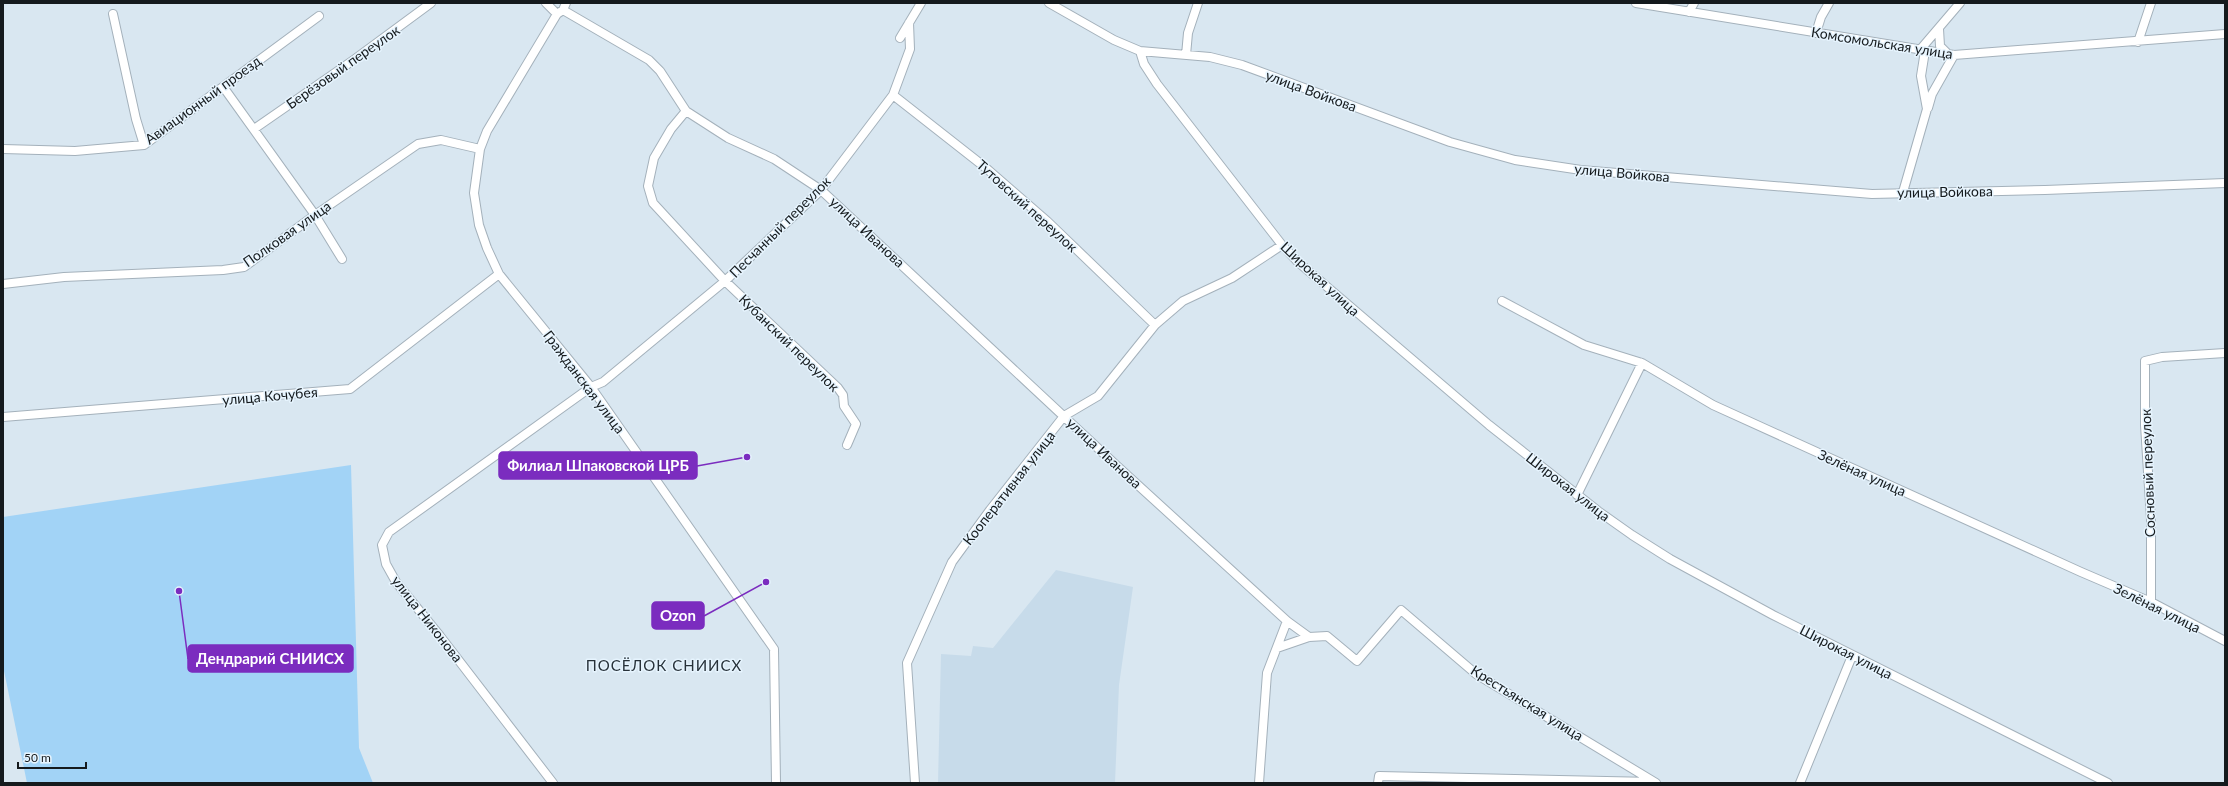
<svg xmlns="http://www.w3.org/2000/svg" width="2228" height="786" font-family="Lato,sans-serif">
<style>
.built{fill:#c7dbea}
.green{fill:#a2d3f6}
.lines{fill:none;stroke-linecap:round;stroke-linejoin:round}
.street-casing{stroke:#a4b1bb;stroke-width:10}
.street{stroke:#fff;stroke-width:8}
.labels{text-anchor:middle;stroke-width:3;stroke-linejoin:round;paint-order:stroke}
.street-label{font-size:14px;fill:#151a1d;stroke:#e6f4fe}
.neighbourhood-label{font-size:15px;letter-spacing:1px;fill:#273139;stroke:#e6f4fe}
.leader{fill:none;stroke:#7b2cbf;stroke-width:1.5}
.callout-dot{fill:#7b2cbf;stroke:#e6f4fe;stroke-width:1.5}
.callout{fill:#7b2cbf;stroke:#7b2cbf;stroke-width:1.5}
.callout-label{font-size:15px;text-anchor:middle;font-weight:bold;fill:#fff}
</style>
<rect width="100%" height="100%" fill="#d9e7f1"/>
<path class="built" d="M1056,570l77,17 -14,98 -4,98h-177l3,-129 30,2 2,-10 20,2z"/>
<path class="green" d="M351,465l8,283 14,35h-346l-24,-117v-149z"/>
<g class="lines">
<defs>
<path id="street" d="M546,3l11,11
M566,3l-3,7 -6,4 -70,117 -7,18 -6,44 5,32 8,23 12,26 92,113 183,262 2,134
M1049,3l65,37 26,11 70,6 32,8 208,77 65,18 66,10 291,24 173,-4 180,-7
M1636,3l318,52 271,-21
M563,10l86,50 11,11 26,40 42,27 46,21 47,31 296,276 170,155 -20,52 -8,110
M1689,12l5,-9
M113,14l23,105 8,26
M1939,29l1,17 8,8
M1816,33l5,-16 8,-14
M900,38l21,-35
M2138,42l13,-39
M1140,51l4,13 13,20 125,161 16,17 191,163 109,86 34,24 38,24 103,56 335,168
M1919,51l41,-48
M1186,55l2,-22 10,-30
M224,88l91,127 27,44
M893,95l93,73 61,53 108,104
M1928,108l4,-14 22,-39
M686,111l-15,18 -17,29 -6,28 5,17 72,78 113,107 5,7 1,11 12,18 -9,21
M254,129l101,-70 76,-56
M3,149l72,2 69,-6 175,-129
M1903,192l24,-83 -6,-33 4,-25
M3,284l61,-7 159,-7 21,-3 71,-52 103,-71 23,-4 39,9
M1502,301l82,44 58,18 71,42 368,167 70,30 74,39
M3,417l347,-28 149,-115
M1577,495l65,-132
M2151,602v-83l-6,-94v-64l17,-4 63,-4
M1287,621l22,16
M1277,648l32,-11 18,-1 30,25 44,-51 75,64 180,109
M553,783l-113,-147 -44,-54 -10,-18 -4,-19 7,-13 202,-145 12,-5 122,-101 96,-91 72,-95 17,-46 -1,-26
M915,783l-8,-120 45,-101 38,-52 74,-94 34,-20 57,-71 28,-24 49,-23 50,-33
M1378,783l1,-7 274,6
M1800,783l52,-127"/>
</defs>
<use href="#street" class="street-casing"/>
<use href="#street" class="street"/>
</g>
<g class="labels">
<g class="street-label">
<text transform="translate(1882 43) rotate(9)" y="5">Комсомольская улица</text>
<text transform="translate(343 67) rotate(-35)" y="5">Берёзовый переулок</text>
<text transform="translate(1311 91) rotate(20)" y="5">улица Войкова</text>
<text transform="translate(203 100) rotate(-36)" y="5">Авиационный проезд</text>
<text transform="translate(1622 173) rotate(5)" y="5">улица Войкова</text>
<text transform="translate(1945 192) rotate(-1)" y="5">улица Войкова</text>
<text transform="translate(1027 206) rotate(42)" y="5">Тутовский переулок</text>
<text transform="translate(780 227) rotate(-45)" y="5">Песчанный переулок</text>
<text transform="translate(867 232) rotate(43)" y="5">улица Иванова</text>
<text transform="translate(287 234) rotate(-35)" y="5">Полковая улица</text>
<text transform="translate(1320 279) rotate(43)" y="5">Широкая улица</text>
<text transform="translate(789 343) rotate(44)" y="5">Кубанский переулок</text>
<text transform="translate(584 382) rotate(53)" y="5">Гражданская улица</text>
<text transform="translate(270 396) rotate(-5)" y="5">улица Кочубея</text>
<text transform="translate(1104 453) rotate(43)" y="5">улица Иванова</text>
<text transform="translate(1862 473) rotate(24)" y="5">Зелёная улица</text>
<text transform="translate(2148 473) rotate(-92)" y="5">Сосновый переулок</text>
<text transform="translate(1568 487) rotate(38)" y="5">Широкая улица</text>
<text transform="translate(1009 488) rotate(-52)" y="5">Кооперативная улица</text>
<text transform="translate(2157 608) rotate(26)" y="5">Зелёная улица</text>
<text transform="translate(427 619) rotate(52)" y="5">улица Никонова</text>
<text transform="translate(1846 652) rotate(27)" y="5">Широкая улица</text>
<text transform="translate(1527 703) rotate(32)" y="5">Крестьянская улица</text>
</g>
<g class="neighbourhood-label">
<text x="664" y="671">ПОСЁЛОК СНИИСХ</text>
</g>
</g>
<path class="leader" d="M747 457L697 466M766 582L704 616M179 591L188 659"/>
<g class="callout-dot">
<circle cx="747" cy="457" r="4"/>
<circle cx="766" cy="582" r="4"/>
<circle cx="179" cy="591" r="4"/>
</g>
<g class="callout">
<rect x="499" y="452" width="198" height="27" rx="4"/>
<rect x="652" y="602" width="52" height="27" rx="4"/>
<rect x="188" y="645" width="165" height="27" rx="4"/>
</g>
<g class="callout-label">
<text x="598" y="471">Филиал Шпаковской ЦРБ</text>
<text x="678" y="621">Ozon</text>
<text x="270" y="664">Дендрарий СНИИСХ</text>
</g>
<rect width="2228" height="786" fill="none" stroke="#151a1d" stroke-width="8"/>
<path d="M18 762v6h68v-6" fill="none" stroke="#151a1d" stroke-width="2"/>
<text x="24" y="762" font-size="12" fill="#151a1d" stroke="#e6f4fe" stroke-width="3" paint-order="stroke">50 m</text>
</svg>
